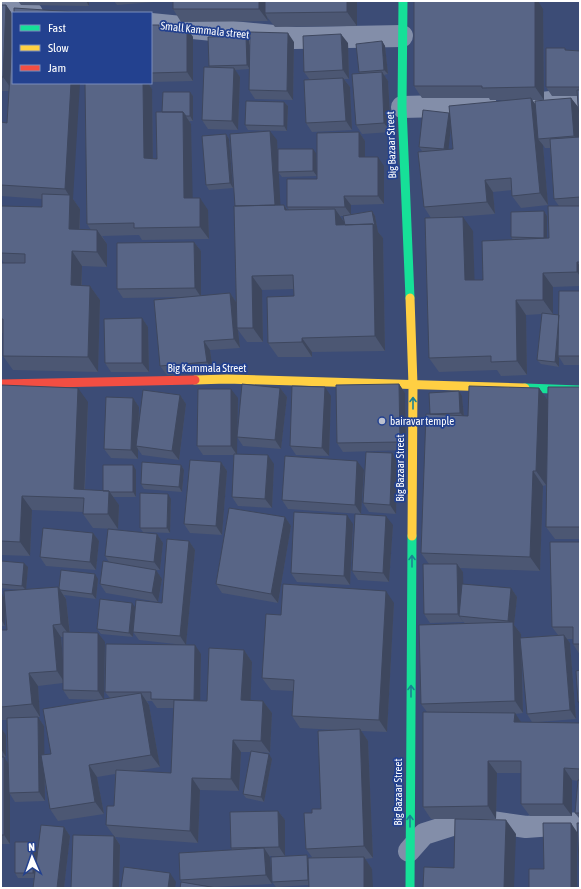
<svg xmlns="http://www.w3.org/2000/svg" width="581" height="889" font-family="'Asap Condensed',sans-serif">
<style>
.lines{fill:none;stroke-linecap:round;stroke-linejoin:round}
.street{stroke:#838ea9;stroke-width:22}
.fast{stroke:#16e098;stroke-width:9}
.slow{stroke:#ffcf43;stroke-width:9}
.jam{stroke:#f24e42;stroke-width:9}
.wall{fill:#4c5773;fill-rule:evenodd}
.shaded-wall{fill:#3e475e}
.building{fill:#586586;stroke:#3e475e}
.oneway{stroke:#1e8193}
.poi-dot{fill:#bbc0cf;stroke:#23418f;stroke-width:1.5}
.labels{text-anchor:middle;stroke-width:3.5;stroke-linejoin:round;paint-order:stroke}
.street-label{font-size:11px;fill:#fff;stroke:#23418f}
.poi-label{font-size:11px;fill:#fff;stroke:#23418f;text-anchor:start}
</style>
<rect width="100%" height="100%" fill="#3c4c76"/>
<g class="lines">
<path class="street" d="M1,11l31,2
M151,24l144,14 107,-2
M543,103l37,-5
M402,107l84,-2
M409,851l15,-17 47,-15 55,8 54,-4"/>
<path class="fast" d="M403,1l-1,106 8,191
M525,388l55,2
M410,888l2,-352"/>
<path class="slow" d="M410,298l3,87 -1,151
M195,380l32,-1 298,9"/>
<path class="jam" d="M1,384l194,-4"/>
</g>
<path class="wall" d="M18,1h71v5l-68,-1z
M114,1h52l-49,4z
M173,1h184v25l-82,1 -8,-10 1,4 -87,1 -8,-13z
M1,5h5l7,10v68l60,116 7,10v20l11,1 -4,-6 -2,-141h63l4,6 1,69 4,1 5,-47 28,-20 3,4v25h-4l2,3 1,74 16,12 1,29 -67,1 -3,-5 -37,1 5,8v23l-25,-1v20h8l10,14 -2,72 -85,-2 -10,-14v-23h-2v-70h3l-3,-5v-52l41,1v-8l-41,-3v-74l6,1 2,-32h-8z
M543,9l1,91h-12l4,5 35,-7 7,9 2,30v149l-27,1v27l6,1 21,-24v74h-16l-5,-8v10l-18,-3 -4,-4 5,-46 -16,1 1,60 -26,1 -4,-6 -58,2 -10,-14 2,-140 -7,-11 1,-55 -3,-1 -3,-4 30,-34 65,-13h-24l-1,-2h-67l-8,-12zM451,128l2,21 -5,1zM543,145l2,3h5l4,51 5,7 -10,32h-2v-22l-3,-5 -33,26 2,3 -30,40h-9l-1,-49 -19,-14 41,-3 -2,-22 19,-2v6l9,12 27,-3z
M151,25l10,3h26l6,9v44l-42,1z
M246,36l3,4 1,12 44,-10 -1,58 -38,-1 -6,-9v-21l-14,1 5,7 -2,53 -30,-1 -6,-9 8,-52 -1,-2z
M382,41l3,5 3,28 -4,1 4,6 3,51 -29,2 -6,-9 4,-52 -1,-1z
M348,43l1,36h-5l6,8 2,43 -40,2 -6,-9 4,-43 -6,-8z
M567,50l13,1v81l-3,-36h-25l-6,-9z
M284,102l4,4 -1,25 -39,-1 -3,-5z
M359,132l6,9v16l19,9v38l-33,1v9l21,-3 3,5 3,16 5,6 2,113 -73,1v5h-34l-10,-14 26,-47v-7l-32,1 1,52h-16l-9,-12 2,18 -30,2 3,21 -46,4 -7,-9 24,-69 -61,1 -6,-9 77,-47 7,9v45l29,-3 6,9v7l-1,-103 42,-66 1,30 38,-17 1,23 -35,1 -4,-5 2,33h4l4,5h1l-2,-3 30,-28zM340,216h5v6z
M226,134l3,5 4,49 -24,2 -3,-5z
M142,318l6,9 1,45h-38l-6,-9z
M399,384l6,9 1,57 -63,2 -6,-9z
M1,385l87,17 -3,88 18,1 33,-21v27h-23l6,8 -1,24 -25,-1 -10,-14v-2l-51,-2 -2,46 -29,-1z
M580,387v152h-25l-9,-12 2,-100 -2,58 -3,1 -3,85 -80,-3 3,4v12l48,4 6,9 -3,28 7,9v4l37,-3 -6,-8 28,-85v113l-7,-11v-5h-6l3,4 6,76 -38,3 42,1v95h-1l-4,-5 3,-32 -6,-1v36h-42l-9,-12v-31h-24l-1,46h-65l-8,-12 4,-95 -6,-8 44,-80 -1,-2 -34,1 -6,-9 5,-50 -8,-11 10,-138 31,-19 2,20h4l71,-28 9,13zM522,656l5,58 5,8h-11l-6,-8 8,-1z
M280,388l7,9 -6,52 -38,-3 -6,-9v17l37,10 -2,44 -34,-2 -6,-9 2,-42h-31l-6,-9 41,-48 -1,35z
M180,395l6,9 -7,56 -37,-5 -4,-6v10l-27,-1 -7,-9 29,-51 6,9v20z
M331,396l-2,60 -33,-1 -6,-9z
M392,453l6,9 -2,52 -27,-2 -6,-9z
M221,462l6,9 -5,64 -32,-2 -6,-9z
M181,465l3,5 -2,22 -38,-3 -3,-5z
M364,470l-3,44 -73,-5 -6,-9z
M171,499l-1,34 -27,-1 -3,-4z
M285,517l6,9 -13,77 -56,-10 -6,-9z
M353,524l-3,61 -53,-3 -6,-9z
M393,525l-4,57 -31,-2 -6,-9z
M93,533l6,8 -3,29 -50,-4 -6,-9z
M157,534l6,9 -3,27h-4l6,9 -4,23 -52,-9 -6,-9 9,-22 -4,-6z
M189,541l6,9 -9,95 15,9 -1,47h7l37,-51 8,12 -2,38 13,1 9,12 -2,40 -10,-1 12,7 -8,43 -18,-4 -3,-4 8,-42h-10l-2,39 -39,-1 -2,53 -83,-6 5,8 -1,43h-48l43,-52 -8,-11 8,-19 1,-32 -18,3 7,37 -46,7 -8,-12 -5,-27v19l-30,1 -5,-8v50h-9v-87h3l4,7 -1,-44h-6v-90h6l-2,-20v16h-4v-32l3,4 16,-8 -19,-2v-27l27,6 -2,22 32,-2 1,1 39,-9 -2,20 -32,-4 2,4 4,34 35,9 -1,57 6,-1 -5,-6 79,-47 -45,-5 -6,-8v5l-32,-3 -4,-5 38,-22 27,-4zM61,637h2v21zM63,683v7l6,9 32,1 -50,54 -7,1v-29l-6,-9h-8h10l-2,-31zM147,701h5l5,7h17l-3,65 -35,-2 24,-4 -11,-62z
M394,603l-7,129 -26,-1 7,10 5,117 -8,1 7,10 -63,16 -33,2 -4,-5 37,-24 3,-1 -6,-8 6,-36 9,-4 15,-79 -36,-2 -8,-12 1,-25 -22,-1 -9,-12 19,-63z
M1,728l5,7v22h-5z
M278,811l7,9v36h-15l2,28 -59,3 -31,-5 -2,-2 52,-30 -1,-2z
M64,827l6,9 -6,52h-31l1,-10h-16l-3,-5 22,-26v11z"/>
<path class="shaded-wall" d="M86,1h3v5z
M259,1h8l-2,12 2,4 1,4 -9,-12z
M347,1h10v25l-10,-14z
M535,1h3l5,8 1,91 -9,-13z
M6,5l7,10v76l-10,-14z
M187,28l6,9v44l-6,-9z
M288,33l6,9 -1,58 -6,-9z
M341,34l7,9 1,36 -6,-9z
M246,36l3,4 1,29 -3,-4z
M382,41l3,5 3,28 -4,-4z
M234,68l6,9 -2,53 -6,-9z
M382,72l6,9 3,51 -7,-9z
M343,78l7,9 2,43 -6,-9z
M71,83h9l-7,116 7,10 -1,34 -10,-14 1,-32 -5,-8z
M143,83h5l4,6 1,81 -9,-12z
M190,92l3,4v25l-3,-5z
M531,98l8,12 -1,29 5,6 5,60 -8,-12z
M571,98l7,9 2,37 -6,-8z
M284,102l4,4 -1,25 -3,-5z
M183,112l8,12 2,86 -9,-12z
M449,113l3,4 -4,37 -4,-5z
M270,131l7,9 4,75 -6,-9z
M359,132l6,9v25l-6,-9z
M226,134l3,5 4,49 -3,-5z
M313,149l3,4 1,23 -4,-5z
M378,157l6,9v38l-6,-8z
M485,180l8,12 2,22 -8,-12z
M344,196l7,9v10l-6,-8z
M200,198l8,12 1,29 -9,-12z
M284,205l10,15 -9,-10z
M335,209l10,14 1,16 -10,-14z
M372,211l3,5 3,16 5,6 2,113 -10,-15z
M544,211l3,5v26l-3,-4z
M463,217l10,14 2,64 -10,-15z
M97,230l10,14v23l-10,-15z
M194,242l7,9v46l-6,-9z
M72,251l10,15 -1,34 -10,-15z
M577,262l3,4v10l-3,-4z
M543,273l10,14v27l-10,-14z
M252,276l10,14 1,52 -10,-14z
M90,286l10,14 -2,72 -10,-15z
M230,293l6,9 2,26h-1l1,2 2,18 -6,-9z
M516,300l10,15 1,60 -10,-14z
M560,315l-2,41 1,1v10l-4,-5z
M142,318l6,9 1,45 -7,-9z
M302,338l10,14v5l-10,-15z
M204,341l6,9 3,21 -6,-9z
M399,384l6,9 1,57 -6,-8z
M325,387l6,9 -2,60 -7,-8z
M78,388l10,14 -4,96 -10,-9z
M280,388l7,9 -6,52 -6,-9z
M539,388l10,14 -3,83 -10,-14z
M231,389l7,9 -1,57 -6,-9z
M459,391l3,5 2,21 -4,-4z
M180,395l6,9 -7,56 -7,-9z
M133,398l6,9 -1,40 -2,-1 2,3v10l-7,-9z
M392,453l6,9 -2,52 -6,-9z
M268,455l6,9 -2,44 -7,-9z
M357,461l7,9 -3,44 -6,-9z
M221,462l6,9 -5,64 -6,-9z
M133,465l3,5v27l-3,-5z
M181,465l3,5 -2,22 -3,-5z
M533,471l10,15 -3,85 -10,-14z
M109,491l10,14 -1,24 -10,-15z
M168,494l3,5 -1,34 -3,-5z
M22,496l10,14 -2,46 -10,-14z
M347,515l6,9 -3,61 -6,-9z
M386,516l7,9 -4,57 -6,-9z
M285,517l6,9 -13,77 -7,-9z
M93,533l6,8 -3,29 -6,-8z
M157,534l6,9 -3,27 -6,-8z
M189,541l6,9 -9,95 -6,-9z
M24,563l4,4 -2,23 -4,-4z
M457,564l6,8 1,44h-5l5,7 -6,-9z
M156,570l6,9 -4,23 -6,-9z
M95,574l3,5 -2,20 -4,-5z
M58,587l8,12 4,37 -9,-12z
M511,588l6,9 -3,28 7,9 2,79 -8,-12 -2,-73 -5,-7z
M386,591l8,12 -7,129 -8,-12z
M2,594l3,5v27l-3,-5z
M132,603l3,4 -2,30 -4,-4z
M53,625l8,12 4,46 -8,-12z
M98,633l7,9 -1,58 -6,-9z
M564,635l6,8 6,76 -6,-9z
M195,645l6,9 -1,55 -6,-9z
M244,650l8,12 -2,50 -9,-12z
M29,673l9,13 2,31 -8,-13z
M141,693l8,12 11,62 -9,-12z
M263,701l9,12 -2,40 -9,-12z
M515,713l8,12 -9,-3z
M38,717l6,9 1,75 -6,-9z
M1,728l5,7v22l-5,-8z
M360,729l8,12 5,117 -9,-12z
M233,740l8,12 -2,39 -8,-12z
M269,754l3,5 -8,43 -3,-5z
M4,757l6,9 -1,27 1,1v50l-6,-9z
M488,761l9,12 -1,46 -8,-13z
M89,765l8,12 7,37 -9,-12z
M564,768l8,12v36l-9,-12z
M192,778l8,12 -2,53 -8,-12z
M278,811l7,9v36l-6,-9z
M506,820l10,14 -2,54h-10z
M571,823l6,9v56h-6z
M64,827l6,9 -6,52h-7z
M114,836l6,9 -1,43h-6z
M33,842l4,5v31l-4,-5z
M264,848l6,9 2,27 -6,-9z
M364,857l8,12 1,19h-9z
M170,873l6,9 -1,6h-7z"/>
<path class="building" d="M173,1h86v8h-86z
M265,1h82v11l-82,1z
M414,1h121v86l-53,1v-2h-68z
M1,5h5l-3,72h-2z
M14,8l77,5h-77z
M151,25h8v4l28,-1v44l-36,1z
M13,26v57h58l-6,106 -64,-4v-63l6,1z
M250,32l38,1 -1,58 -38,-1z
M341,34l2,36 -39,2 -1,-36z
M246,36l1,29 -38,1 -1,-29z
M382,41l2,29 -25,2 -3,-28z
M546,48h19v2l15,1v36h-34z
M204,67l30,1 -2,53 -30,-1z
M382,72l2,51 -28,2 -4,-51z
M343,78l3,43 -40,2 -2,-43z
M85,83h58l1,75 13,1 -1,-47h27l1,86h16v29l-66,1v-5l-47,1z
M577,90h3v42z
M163,92h27v24h-4l-3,-4h-21z
M531,98l9,95 -28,3 -1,-18 -26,2 2,22 -63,5 -6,-55 35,-3 -4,-43z
M571,98l3,38 -36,3 -3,-38z
M246,101l38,1v24l-39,-1z
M423,110l26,3 -5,36 -25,-2z
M270,131l5,74 -40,1 -5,-72z
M359,132v25h19v39h-34l1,11h-58v-28h30v-46z
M226,134l4,49 -24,2 -4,-49z
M580,137v60l-26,2 -4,-60z
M278,149h35v22l-35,1z
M42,194l28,1 -1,34 28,1v22l-25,-1 -1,34 19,1 -2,71 -85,-1v-37h-2v-56h24v-9l-24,-1v-47l41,1z
M284,205l1,5 50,-1 1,16 37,-1 2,112 -73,2v4l-34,1 -1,-46 27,-1 -1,-21 -41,1 1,52h-16l-3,-122z
M548,206h32v56h-3v10l-34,1v27h-27l1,61 -26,1v-6l-62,2 -4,-140 38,-1 2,63h18l-1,-39 67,-3z
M372,211l3,16 -2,-3 -28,1 -2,-9z
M544,211v27l-33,-1v-25z
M194,242l1,46 -78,1v-46z
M559,291h21v65h-22z
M230,293l4,46 -30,2 3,21 -47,4 -6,-66z
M542,313l17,2 -1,12 -3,35 -18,-2z
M142,318v45h-37l-1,-44z
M242,384l38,4 -5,52 -38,-3z
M399,384l1,58 -63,1 -1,-58z
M1,385l77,3 -4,101 35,2 -1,23h-25l1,-16 -62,-2 -2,46 -19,-1z
M292,386l33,1 -3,61 -32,-2z
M469,386l70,2 -3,83h-3l-3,86 -109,-4 5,-139 42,2z
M548,387h32v140h-34z
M198,389h33v57h-34z
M143,390l37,5 -8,56 -36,-5z
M459,391l1,22 -30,1 -1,-21z
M106,397l27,1 -2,52 -27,-1z
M366,452l26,1 -2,52 -27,-2z
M234,454l34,1 -3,44 -33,-2z
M285,456l72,5 -2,44 -73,-5z
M190,460l31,2 -5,64 -32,-2z
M142,462l39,3 -2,22 -38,-3z
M103,465h30v27h-23l-1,-1h-6z
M140,493l28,1 -1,34h-27z
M229,508l56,9 -14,77 -55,-10z
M294,512l53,3 -3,61 -53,-3z
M355,514l31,2 -3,57 -31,-2z
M43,528l50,5 -3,29 -50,-5z
M108,529l49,5 -3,28 -49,-6z
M167,539l22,2 -9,95 -47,-4 3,-32 26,3z
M550,542h30v102h-7v-17h-21z
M1,561l23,2 -2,23 -21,-2z
M103,561l53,9 -4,23 -52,-9z
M423,564h34l1,50h-34z
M61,570l34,4 -3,20 -32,-4 -1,-2z
M283,584l103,7 -7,129 -87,-4 2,-36 -32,-2 4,-64 15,1z
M462,584l49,4 -3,33 -49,-5z
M58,587l3,37 -8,1 4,46 -28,2 3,31 -31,3v-77h6l-3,-39z
M1,594h1v27h-1z
M100,599l32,4 -3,30 -32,-4z
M513,622l2,79 -94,3 -2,-79z
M63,632l35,1v58l-35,-1z
M564,635l6,75 -43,4 -7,-76z
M106,644l89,1 -1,55 -43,-1v-7h-46z
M209,648l35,2 -3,50 22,1 -2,40 -28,-1 -2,39 -39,-1 -2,53 -84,-6 1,-19h7l2,-36 55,3 3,-73 33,1z
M580,670v32h-2l-2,-31z
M141,693l10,62 -62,10 6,37 -45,7 -9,-54 10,-1 -8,-45z
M423,712l92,1 -1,9 66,1v46l-16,-1 -1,36h-42v-43h-33v45l-65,1z
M38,717l1,75 -30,1 -2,-75z
M360,729l4,117 -58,3 -2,-36h8v-4h9l-3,-78z
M251,751l18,3 -8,43 -18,-3z
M1,757h3v78h-3z
M578,780h2v33h-5z
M278,811l1,36 -48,1 -1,-36z
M455,819l51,1 -2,68h-81l1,-21 30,1z
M543,823h28v65h-42v-19h15z
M577,823h3v56z
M41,825l23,2 -7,61h-24z
M73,835l41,1 -1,52h-42z
M15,842h18v31h-18z
M264,848l2,27 -86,5 -1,-27z
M307,855l1,25 -36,2 -1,-25z
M364,857v31h-55l-1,-30z
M124,867l46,6 -2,15h-47z
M181,882l36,6h-37z"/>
<defs><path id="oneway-shaft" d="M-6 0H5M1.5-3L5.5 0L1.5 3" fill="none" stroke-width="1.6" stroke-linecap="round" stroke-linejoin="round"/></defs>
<g class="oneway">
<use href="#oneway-shaft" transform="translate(413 403) rotate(-90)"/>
<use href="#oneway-shaft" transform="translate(412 561) rotate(-90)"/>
<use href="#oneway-shaft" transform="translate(411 691) rotate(-90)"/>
<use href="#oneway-shaft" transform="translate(410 821) rotate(-90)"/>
</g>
<circle class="poi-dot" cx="382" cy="421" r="4"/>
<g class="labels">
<g class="street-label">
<text transform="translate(205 30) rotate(6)" y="4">Small Kammala street</text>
<text transform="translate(391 145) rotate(-92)" y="4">Big Bazaar Street</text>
<text x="207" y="372">Big Kammala Street</text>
<text transform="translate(400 468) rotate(-90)" y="4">Big Bazaar Street</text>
<text transform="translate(398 792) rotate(-90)" y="4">Big Bazaar Street</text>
</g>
<g class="poi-label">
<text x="390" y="425">bairavar temple</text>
</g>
</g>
<rect width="581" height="889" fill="none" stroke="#ffffff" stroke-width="4"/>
<rect x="12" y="12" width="140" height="72" fill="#23418f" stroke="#7b8dbc"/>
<rect x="20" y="25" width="20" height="6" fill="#16e098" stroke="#7b8dbc"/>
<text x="48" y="32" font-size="12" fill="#ffffff">Fast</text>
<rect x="20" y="45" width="20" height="6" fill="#ffcf43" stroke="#7b8dbc"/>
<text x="48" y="52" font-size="12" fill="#ffffff">Slow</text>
<rect x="20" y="65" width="20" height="6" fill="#f24e42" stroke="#7b8dbc"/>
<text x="48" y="72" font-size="12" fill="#ffffff">Jam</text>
<g transform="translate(32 857) rotate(358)" stroke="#23418f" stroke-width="3" paint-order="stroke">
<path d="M0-3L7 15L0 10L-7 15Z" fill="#ffffff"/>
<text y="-6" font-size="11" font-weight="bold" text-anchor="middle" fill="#ffffff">N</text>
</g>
</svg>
